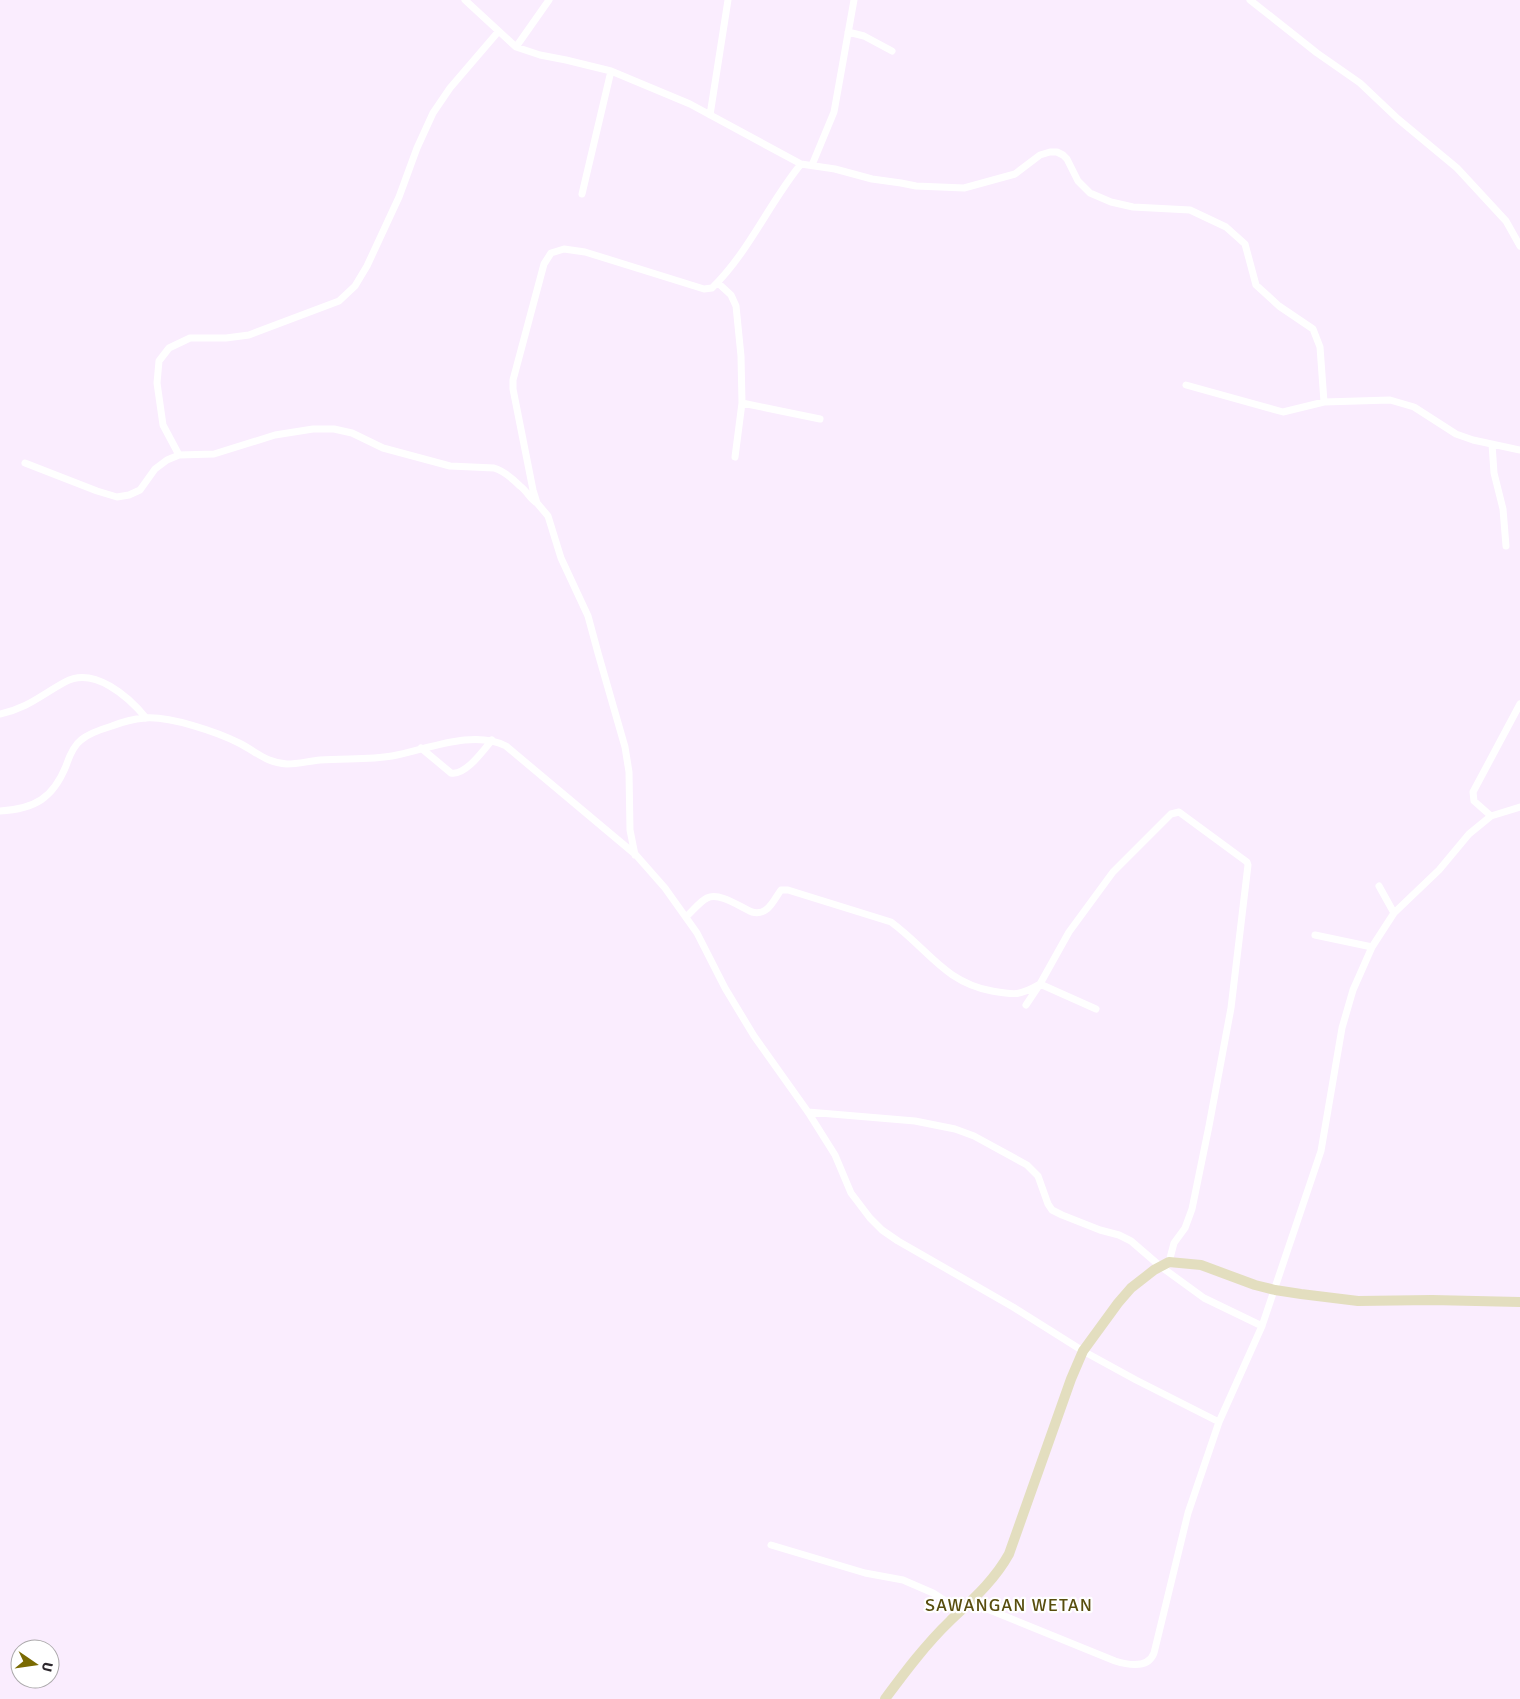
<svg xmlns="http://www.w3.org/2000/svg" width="1520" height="1699" font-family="Signika,sans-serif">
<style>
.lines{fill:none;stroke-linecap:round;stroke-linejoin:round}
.street{stroke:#fff;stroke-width:7}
.secondary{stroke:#e3debf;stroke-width:10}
.labels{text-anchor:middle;stroke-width:4.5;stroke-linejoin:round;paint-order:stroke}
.quarter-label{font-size:18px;letter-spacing:1px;fill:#584d0e;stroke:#fff}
</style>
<rect width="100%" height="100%" fill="#faedfe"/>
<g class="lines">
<path class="street" d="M465,0l51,47 24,8 26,5 45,11 79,33 111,60c-32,39 -52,88 -89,124l-8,1 -119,-37 -21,-3 -13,4 -7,11 -31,116v9l20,101 4,13 11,13 13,42 27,58 10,37 27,94 4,25 1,58 5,25
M1250,0l67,53 43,30 38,36 59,49 49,53 14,25
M848,32l16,4 28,15
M516,47l33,-47
M710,115l18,-115
M801,164l34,5 37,10 29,4 15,3 48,2 51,-14 25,-19 10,-3h7l6,3 4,4 11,22 12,12 21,9 22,5 57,3 36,17 19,17 11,41 23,21 34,23 7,18 4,55
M812,165l22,-53 20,-112
M582,194l29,-123
M718,283l13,12 5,11 5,50 1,47 78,16
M1186,385l97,27 41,-10 66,-2 24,7 42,27 17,6 47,10
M1492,444l2,29 9,36 3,37
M179,455l-16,-30 -6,-42 2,-22 10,-13 21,-10h36l23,-3 90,-34 16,-15 12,-20 32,-69 18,-49 16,-35 17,-25 48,-56
M735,457l7,-54
M25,463l72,28 20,6 12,-2 11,-5 15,-21 12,-9 12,-5 35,-1 61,-19 38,-6h21l18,4 31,15 67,18 44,2c10,3 19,11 26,18 7,5 10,13 17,17
M0,714c28,-6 41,-19 65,-32 29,-16 64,15 81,36
M421,748l30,25c14,3 32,-22 41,-33
M0,811c35,-2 53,-13 66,-45 3,-9 7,-20 15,-26 8,-7 21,-11 31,-14 10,-4 22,-7 33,-8 25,-2 72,14 94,25 18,9 27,20 48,21 11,0 22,-3 33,-4 24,-2 49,0 72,-4 34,-6 81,-27 114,-10l130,109 29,33 32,45 28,55 29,48 54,76 27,43 16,38 19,25 12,12 16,11 115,66 70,44 53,29 83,42 43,-96 59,-175 21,-123 11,-38 19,-43 22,-34 45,-43 30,-36 22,-18 29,-9
M1491,816l-17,-15 -1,-9 47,-88
M1379,886l15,27
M686,917c6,-5 13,-15 21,-19 13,-6 33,9 45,14 16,4 21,-11 29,-22h7l103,32c37,27 53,60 101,69 23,4 27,5 48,-7l56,25
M1315,935l57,12
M1026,1005l14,-21 29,-52 44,-60 58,-58 8,-2 68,50 1,3 -17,143 -22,118 -17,83 -7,19 -11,15 -5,19
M808,1112l107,9 40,8 19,7 53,29 11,11 10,28 4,6 10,5 38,15 19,5 12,6 29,25 44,32 58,28
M771,1545l94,28 38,7 30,13 28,18
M970,1602l145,59c13,4 33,8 39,-8l34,-140 31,-91"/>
<path class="secondary" d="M885,1699c20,-27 41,-55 65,-78 22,-21 44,-40 59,-67l62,-175 12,-28 35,-48 13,-15 23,-18 15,-8 32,3 54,20 20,5 26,4 57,7 74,-1 88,2"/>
</g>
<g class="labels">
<g class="quarter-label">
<text x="1009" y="1611">SAWANGAN WETAN</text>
</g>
</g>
<g transform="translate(35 1664) rotate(103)"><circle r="24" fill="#ffffff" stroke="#aba9ab"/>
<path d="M0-4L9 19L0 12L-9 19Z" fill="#7a6a02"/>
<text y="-8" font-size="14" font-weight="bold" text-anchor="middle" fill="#2c272d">U</text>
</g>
</svg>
